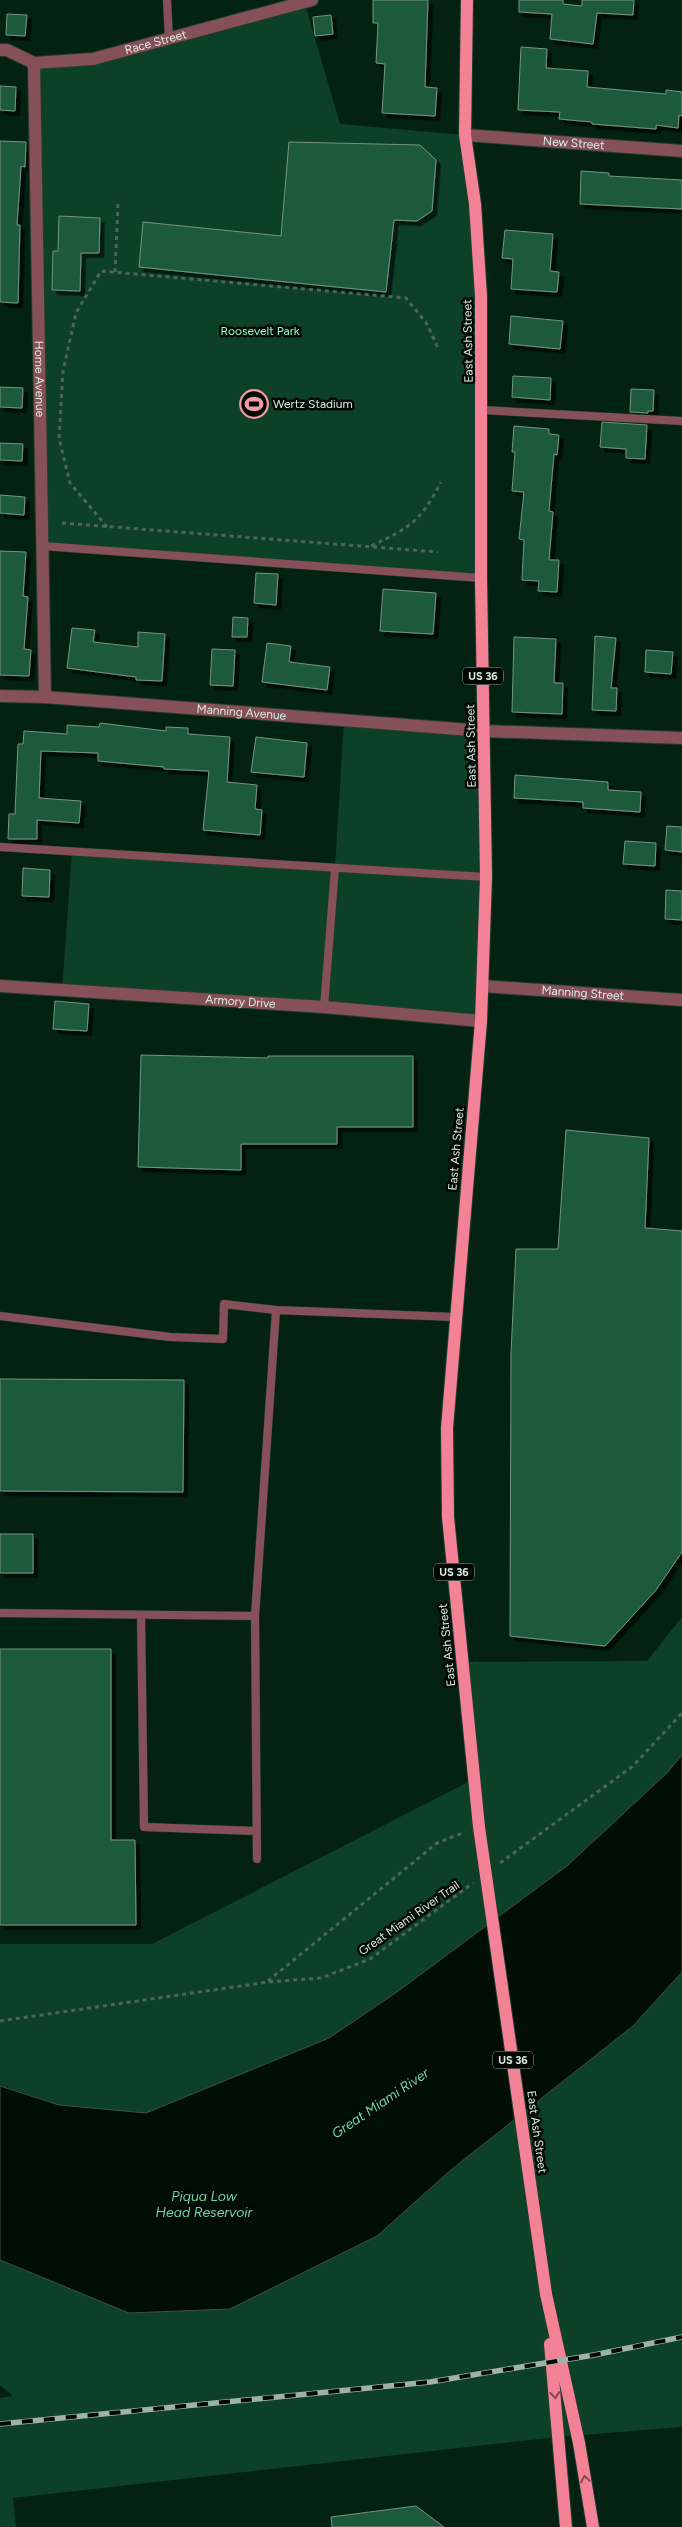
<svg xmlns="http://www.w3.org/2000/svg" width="682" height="2527" font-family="Figtree,sans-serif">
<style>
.green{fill:#0c4127}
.water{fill:#000e04;stroke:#415046}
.building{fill:#1c5a3a;stroke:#749580;filter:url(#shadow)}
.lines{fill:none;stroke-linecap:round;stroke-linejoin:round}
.lane-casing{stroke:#213e2f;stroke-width:9}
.street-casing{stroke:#213e2f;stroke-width:14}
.primary-casing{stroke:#213e2f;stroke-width:14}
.path{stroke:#4c6657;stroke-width:3;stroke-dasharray:4 4;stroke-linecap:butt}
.lane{stroke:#865058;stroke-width:8}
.street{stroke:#865058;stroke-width:12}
.primary{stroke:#f48296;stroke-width:12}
.rail-casing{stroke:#9eb3a5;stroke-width:5.5}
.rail{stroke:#010804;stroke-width:4;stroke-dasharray:11;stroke-linecap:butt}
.primary-bridge-casing{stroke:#213e2f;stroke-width:14;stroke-linecap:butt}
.primary-bridge{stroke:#f48296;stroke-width:12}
.oneway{stroke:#874b54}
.labels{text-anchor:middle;stroke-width:5;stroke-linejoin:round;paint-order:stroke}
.shield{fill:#010804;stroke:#99a79d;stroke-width:1}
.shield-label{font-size:11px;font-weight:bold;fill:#daebdf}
.street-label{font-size:12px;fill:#daebdf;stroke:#010804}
.park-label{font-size:12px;fill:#90fdbd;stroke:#010804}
.poi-label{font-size:12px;fill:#daebdf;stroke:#010804;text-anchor:start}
.water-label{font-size:14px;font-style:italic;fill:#6dda9d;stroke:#010804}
</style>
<defs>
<filter id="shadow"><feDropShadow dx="4.5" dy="4.5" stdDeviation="0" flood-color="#0009"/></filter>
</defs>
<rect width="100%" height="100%" fill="#032212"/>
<path class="green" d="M304,1l36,123 125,11 10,69 6,374 -439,-32 -8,-483 59,-4z
M344,721l140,10 -3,290 -419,-31 10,-139 263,16z
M682,1617v138l-15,18 -99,92 -171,127 -68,46 -183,75 -87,-8 -59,-20v-141h152l322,-165 -11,-117 184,-1z
M682,1972v455l-124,10 -545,61 3,29h-16v-129l13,-2 -13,-11v-125l129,53 248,-77 75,-67 181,-143z"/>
<path class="water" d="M682,1755v217l-49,54 -181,143 -75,67 -147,73 -101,4 -129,-53v-174l59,19 87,8 183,-75 68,-46 171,-127 99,-92z"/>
<path class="building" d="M373,0h55l-3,87 12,1 -2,28 -53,-3 3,-49 -9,-1 2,-40h-5z
M519,0h44v4l19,2v-6h52l-1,15 -36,-2 -4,31 -43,-5 2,-25 -33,-2z
M7,14l20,1 -2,21 -19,-1z
M331,15l2,19 -18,2 -2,-19z
M521,47l26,2 -1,19 42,3 -1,16 79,7v-4l16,2v24l-3,-1 -1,13 -22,-3v4l-64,-5v-2l-33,-3 1,-7 -42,-2z
M0,86l16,1 -1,24 -15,-1z
M0,141l26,1 -1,25 -4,-1 -4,59h3l-2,78 -18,-1z
M289,142l131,3 16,15 -4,51 -15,10 -23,-1 -8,72 -247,-25 4,-45 138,14z
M581,171l28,2v3l73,4v29l-102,-5z
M59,216l41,2 -1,35h-18l-1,38 -28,-1 1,-39h5z
M505,230l48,4 -3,37 9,1 -2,20 -46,-3 2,-30 -11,-1z
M511,316l52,5 -3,28 -51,-5z
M513,376l38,2 -1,22 -38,-3z
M0,387l23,1 -1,20 -22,-1z
M631,389l23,1 -1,21h-5v2l-18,-1z
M602,422l45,3 -2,34 -19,-1v-9l-26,-2z
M514,426l35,3v5l10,1 -2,20 -3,-1 -5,57 4,1 -4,48h10l-2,32 -19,-1 1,-10 -17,-1 2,-40 -5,-1 5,-47 -12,-1 3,-39h-3z
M0,443l23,1 -1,17 -22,-1z
M0,495l25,2 -1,18 -24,-2z
M0,551l26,1 -3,44 5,1 -4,52 7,1 -2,26 -29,-1z
M256,573l22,1 -2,31 -22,-2z
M383,589l53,4 -3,41 -53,-3z
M233,617l15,1 -1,19h-15z
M72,628l23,2 -2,12 45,5v-15l27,2 -3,47 -26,-1v-3l-69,-9z
M595,636l21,2 -5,50h6l-1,23 -24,-1z
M514,637l42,2 -2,44h9l-1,31 -50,-2z
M267,643l24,3 -2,16 41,5 -3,23 -65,-8z
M212,649l23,1 -2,36 -23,-1z
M646,650l27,2 -2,22 -26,-2z
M100,723l66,8v-4l22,1v6l42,3 -3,45 30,3 -2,24 7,1 -2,25 -57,-5 6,-59 -45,-2v-2l-66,-6v-8l-57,-2 -2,47 42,3 -2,22 -42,-3v19h-29l1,-25h6l3,-70h5l1,-13 43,3v-9l32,2z
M256,737l51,6 -3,34 -53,-5z
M515,775l93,7v8l33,2 -1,20 -57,-4v-6l-69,-4z
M667,826l15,1v25l-17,-2z
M625,841l31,2 -1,23 -32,-2z
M23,868l27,2 -1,27 -27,-1z
M666,890l16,1v29l-17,-1z
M55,1001l34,3 -2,27 -34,-2z
M141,1055l127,3v-2h145v71h-76v17h-96v26l-103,-3z
M566,1130l83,8 -4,90 37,3v321l-26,38 -51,56 -95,-10 1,-283 5,-104h42z
M0,1379l184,1 -1,112 -183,-1z
M0,1534h33v39h-33z
M0,1649h111v191h24l1,85h-136z
M416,2506l28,21h-112l-1,-10z"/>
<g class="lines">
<defs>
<path id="lane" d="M167,0l2,39
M482,410l200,11
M42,546l439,32
M0,847l486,30
M324,1007l11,-139
M0,1316l170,21 53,2 1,-35 52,6 179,7
M0,1613l255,3
M141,1615l3,212 112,4
M257,1859l-2,-243 21,-306"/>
<g id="street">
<path id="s1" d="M0,50h7l27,13 59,-4 219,-59"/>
<path id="s2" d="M34,63l11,634"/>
<path id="s3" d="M465,135l217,16"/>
<path id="s4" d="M0,696l45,1 439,34 198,7"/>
<path id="s5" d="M0,986l324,21 157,14"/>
<path id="s6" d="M483,986l199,14"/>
</g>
<path id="primary" d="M467,0l-2,135 10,69 6,92v282l5,299 -5,144 -34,407 1,89 31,310
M546,2294l33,149 14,84
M550,2344l16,183"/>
</defs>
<use href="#lane" class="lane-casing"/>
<use href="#street" class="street-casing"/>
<use href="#primary" class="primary-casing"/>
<path class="path" d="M115,272l3,-68
M62,523l376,29
M107,527l-37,-44 -11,-44 4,-68 13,-58 25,-42 305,27 21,26 11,24
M371,546c40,-19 49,-24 70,-64
M500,1863l133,-97 49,-53
M268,1981l169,-138 28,-11
M0,2021l268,-39 53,-4 49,-19 103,-76"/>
<use href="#lane" class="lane"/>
<use href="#street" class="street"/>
<use href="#primary" class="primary"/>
<defs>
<path id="rail" d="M0,2424l430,-42 164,-27 88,-18"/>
</defs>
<use href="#rail" class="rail-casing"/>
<use href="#rail" class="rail"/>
<defs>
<path id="primary-bridge" d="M479,1827l67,467"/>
</defs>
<use href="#primary-bridge" class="primary-bridge-casing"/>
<use href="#primary-bridge" class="primary-bridge"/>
</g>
<defs><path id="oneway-chevron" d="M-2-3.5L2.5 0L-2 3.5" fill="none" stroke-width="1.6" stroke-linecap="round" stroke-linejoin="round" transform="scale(1.25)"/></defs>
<g class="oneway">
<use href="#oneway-chevron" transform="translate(555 2395) rotate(85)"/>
<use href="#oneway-chevron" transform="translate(585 2479) rotate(-99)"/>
</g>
<defs>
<symbol id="stadium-ring" viewBox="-11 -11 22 22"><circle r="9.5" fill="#010804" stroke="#f39aa8" stroke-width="1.5"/><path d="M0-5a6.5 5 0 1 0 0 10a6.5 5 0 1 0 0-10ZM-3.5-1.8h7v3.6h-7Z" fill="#f39aa8"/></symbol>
</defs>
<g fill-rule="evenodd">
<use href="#stadium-ring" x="238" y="388" width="32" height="32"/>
</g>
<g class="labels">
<g class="shield">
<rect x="463" y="667.5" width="40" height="17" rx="4"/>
<rect x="434" y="1563.5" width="40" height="17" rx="4"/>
<rect x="493" y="2051.5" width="40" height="17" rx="4"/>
</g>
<g class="shield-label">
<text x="483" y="680">US 36</text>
<text x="454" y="1576">US 36</text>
<text x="513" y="2064">US 36</text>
</g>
<g class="street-label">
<text dy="4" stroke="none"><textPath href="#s1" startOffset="161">Race Street</textPath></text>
<text dy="4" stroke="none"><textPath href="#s3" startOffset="109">New Street</textPath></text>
<text transform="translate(468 341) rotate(-91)" y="4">East Ash Street</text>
<text dy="4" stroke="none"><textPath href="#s2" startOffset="316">Home Avenue</textPath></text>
<text dy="4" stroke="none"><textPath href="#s4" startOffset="242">Manning Avenue</textPath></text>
<text transform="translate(471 746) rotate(-91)" y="4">East Ash Street</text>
<text dy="4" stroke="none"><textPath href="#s6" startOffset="100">Manning Street</textPath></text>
<text dy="4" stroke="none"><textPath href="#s5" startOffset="241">Armory Drive</textPath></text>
<text transform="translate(456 1149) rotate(-85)" y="4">East Ash Street</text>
<text transform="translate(447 1645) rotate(-96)" y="4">East Ash Street</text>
<text transform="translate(409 1918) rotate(-35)" y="4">Great Miami River Trail</text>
<text transform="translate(537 2132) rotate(82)" y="4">East Ash Street</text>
</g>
<g class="park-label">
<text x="260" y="335">Roosevelt Park</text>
</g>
<g class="poi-label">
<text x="273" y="408">Wertz Stadium</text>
</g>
<g class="water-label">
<text transform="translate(380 2103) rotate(-34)" y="5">Great Miami River</text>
<text x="204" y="2201">Piqua Low<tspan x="204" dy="16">Head Reservoir</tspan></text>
</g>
</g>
</svg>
